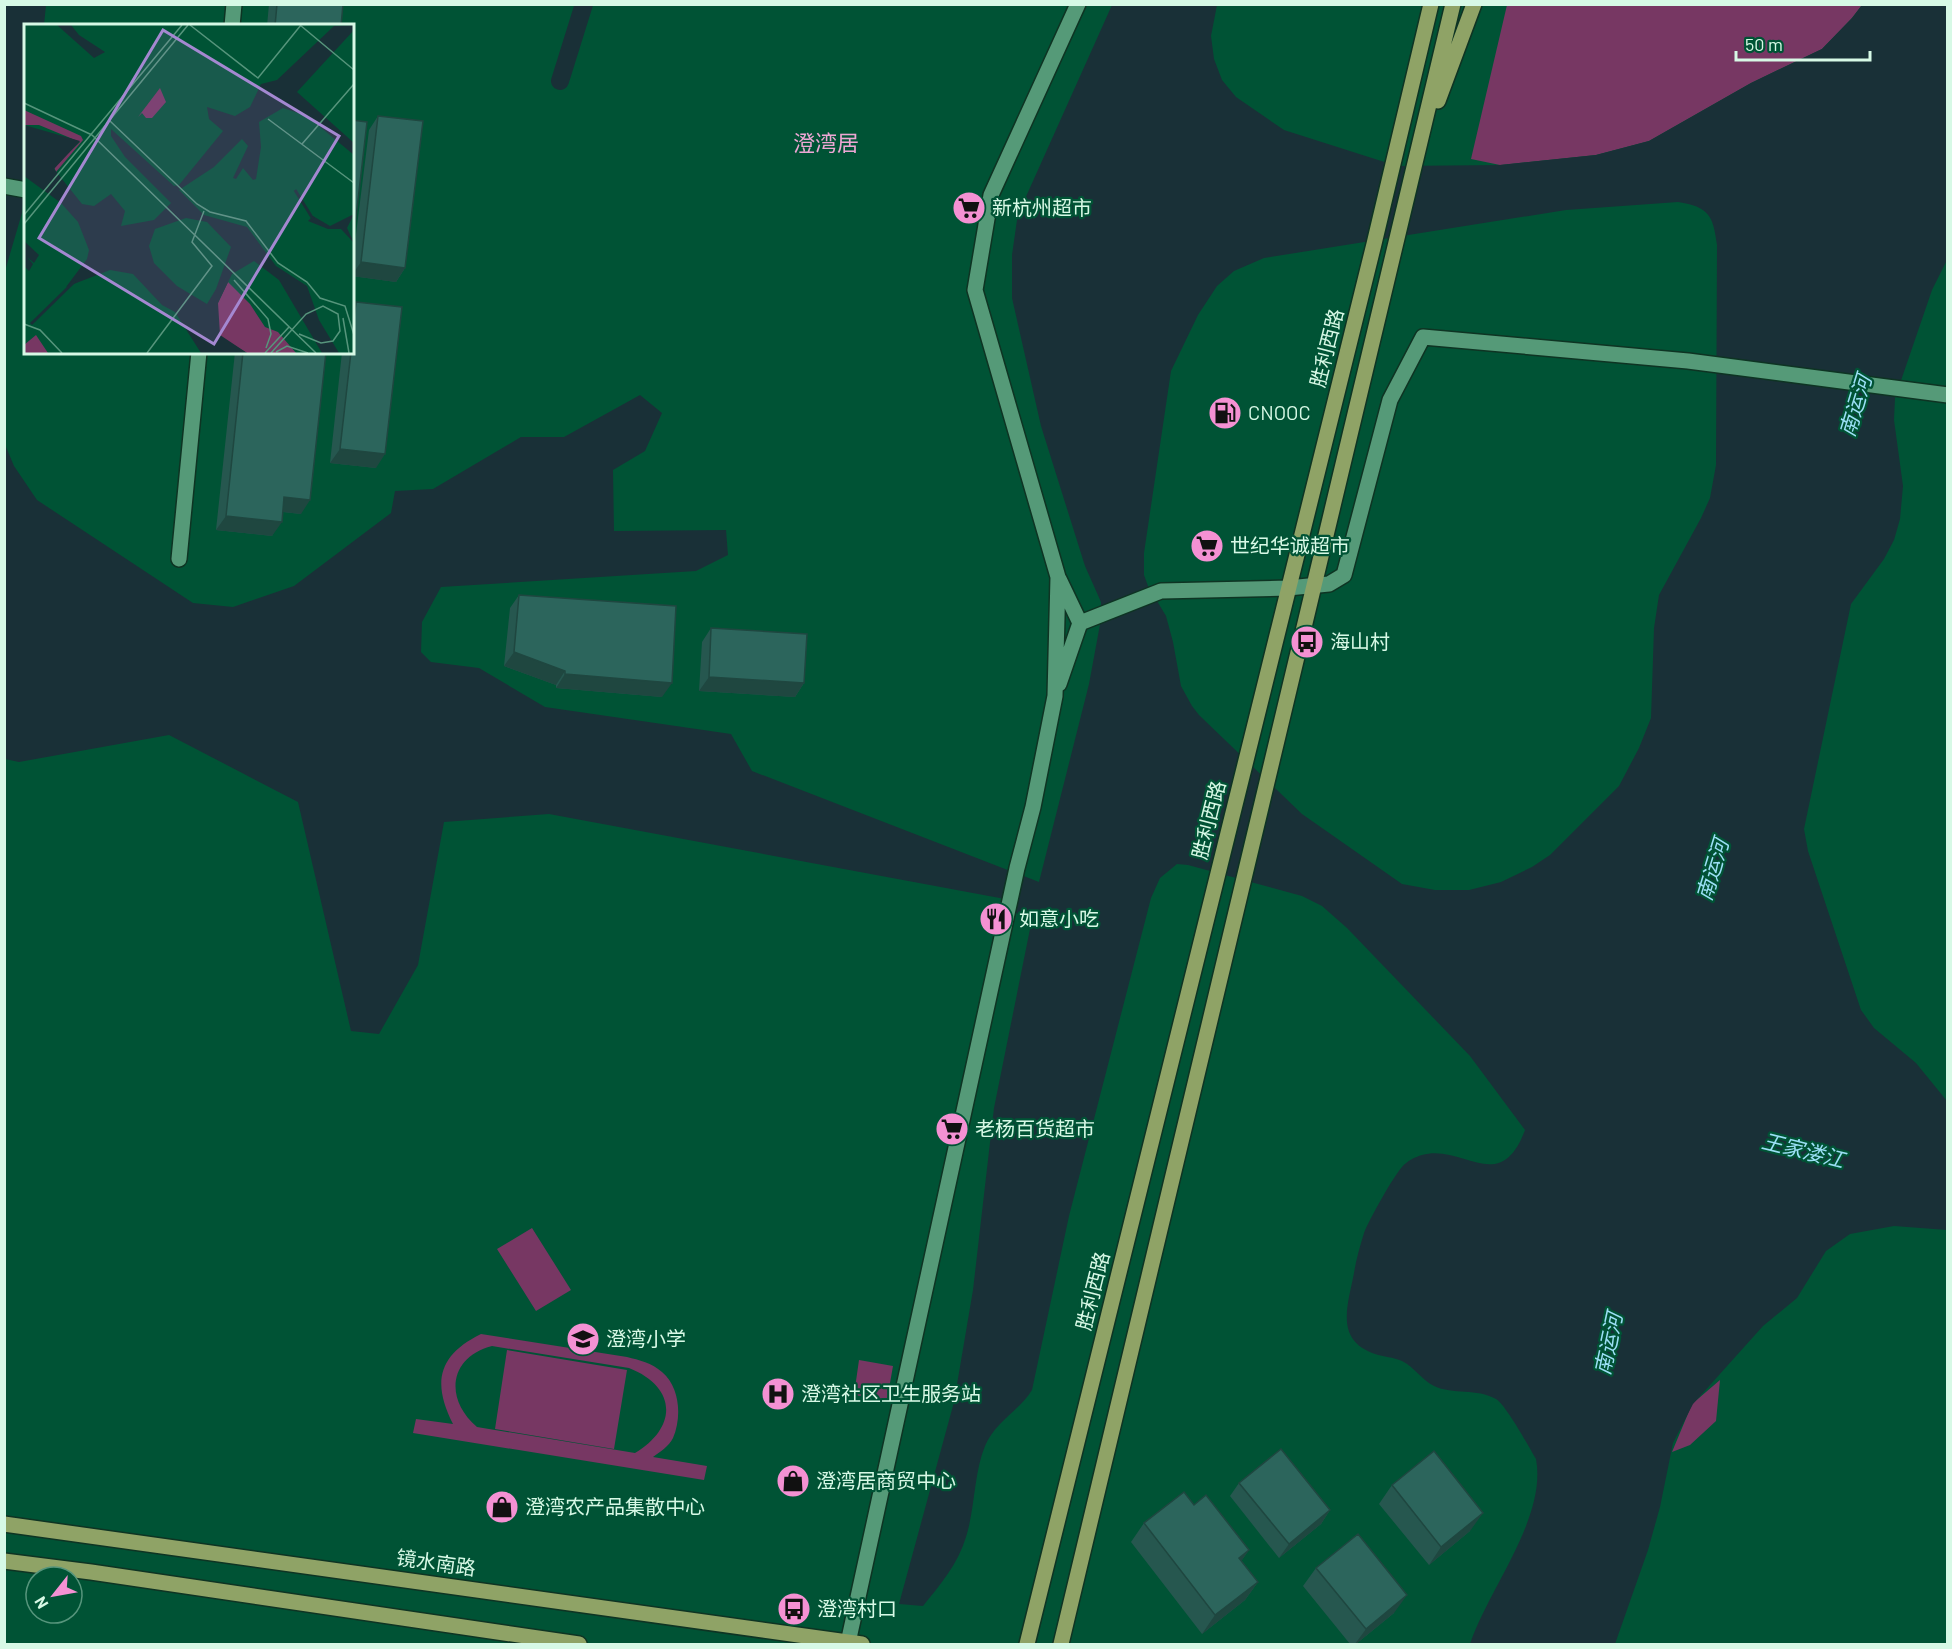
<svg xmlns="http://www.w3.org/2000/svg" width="1952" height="1649" font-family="Barlow,'Noto Sans SC',sans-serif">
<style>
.green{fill:#773763;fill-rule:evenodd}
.water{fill:#193037;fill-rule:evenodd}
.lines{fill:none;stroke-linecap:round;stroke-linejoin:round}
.canal{stroke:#193037;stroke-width:18}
.minor-casing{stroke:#0e3423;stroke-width:18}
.major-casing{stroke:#0e3423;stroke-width:18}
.minor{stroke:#559a78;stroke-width:15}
.major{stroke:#8fa366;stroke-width:15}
.wall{fill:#26574f}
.shaded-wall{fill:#1f4740}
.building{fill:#2c655c;stroke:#1f4740;stroke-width:1.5}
.labels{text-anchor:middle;stroke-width:4.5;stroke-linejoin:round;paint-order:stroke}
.poi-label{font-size:20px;fill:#d7f9e6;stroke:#005335;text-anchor:start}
.street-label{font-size:20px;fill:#d7f9e6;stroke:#005335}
.water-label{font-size:21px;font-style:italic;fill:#9bdff5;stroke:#005335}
.quarter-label{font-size:22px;fill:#eda7d4;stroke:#005335}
.inset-river{fill:none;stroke:#193037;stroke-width:3}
.inset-road{fill:none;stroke:#56957c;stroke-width:1.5}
.view{fill:#a488d1;fill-opacity:0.15;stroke:#a488d1;stroke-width:3}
.inset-edge{fill:none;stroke:#d7f9e6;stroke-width:3}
</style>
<rect width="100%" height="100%" fill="#005335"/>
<path class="green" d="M1507,5h355l-10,13 -30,31 -71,34 -102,58 -53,14 -96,10 -29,-6z
M532,1228l39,62 -35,21 -39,-62z
M481,1334l146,23c12,3 25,6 35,15 18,15 20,45 11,66 -4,8 -13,14 -20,19l54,9 -3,14 -291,-47 3,-14 37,5c-21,-41 -15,-69 28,-90zM492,1346l137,22c48,19 49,59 6,85l-158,-26c-33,-28 -28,-70 15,-81z
M507,1350l120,20 -13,79 -119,-20z
M859,1360l34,6 -6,34 -33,-5z
M1720,1380l-4,41 -26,24 -18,7 20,-48z"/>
<path class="water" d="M5,5h41l-2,20 -18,1 -1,159 -3,28 -17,58z
M1112,5h105l-6,31 3,23 8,21 14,17 48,33 113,36 103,-1 96,-10 53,-14 102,-58 71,-34 30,-31 10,-13h85v255l-15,30 -37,108 -1,22 9,66 -3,33 -6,21 -10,19 -33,45 -47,225 4,22 53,159 13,18 42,35 31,38v129l-53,-4 -44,8 -24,17 -29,47 -34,28 -70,78 -20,39 -13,64 -12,43 -33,94h-145c19,-56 77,-126 66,-185 -7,-12 -30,-54 -40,-60 -19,-11 -43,-4 -62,-13 -12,-6 -20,-19 -32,-25 -9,-4 -18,-4 -27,-7 -41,-14 -27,-49 -21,-81 2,-13 6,-27 10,-40 5,-13 29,-56 38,-66 5,-6 13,-10 20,-12 41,-12 78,42 103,-25l-55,-74 -123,-128 -25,-22 -20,-10 -114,-31 -11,-1 -17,14 -9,20 -82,318 -37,174c-13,21 -37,32 -47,56 -11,26 -10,63 -19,91 -8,27 -26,48 -43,69l-24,-2 55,-202 19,-112 21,-182 36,-179 -25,-30 -456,-85 -105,8 -26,143 -39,69 -28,-3 -53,-229 -129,-67 -150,27 -14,-3 -1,-317 10,24 23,34 156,103 40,4 61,-21 97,-73 4,-22 38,-2 88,-52h43l76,-42 22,18 -17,38 -32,19 1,61 112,-1 2,25 -32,16 -255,16 -19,35 -1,30 10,10 48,6 66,39 186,27 21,37 287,111 50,-198 12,-65v-17l-16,-36 -44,-140 -29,-128v-43l5,-35 3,-10zM1678,202c31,5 35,13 39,43l-1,220 -6,33 -9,20 -42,77 -5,33 -3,90 -12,30 -20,38 -69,69 -18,12 -31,15 -32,8h-34l-33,-6 -100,-70 -103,-99 -7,-9 -11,-20 -8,-44 -7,-26 -18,-30 -4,-11v-22l27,-182 27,-56 19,-29 17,-15 30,-13 302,-48z"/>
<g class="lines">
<path class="canal" d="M560,81l24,-77"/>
<defs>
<path id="minor" d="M232,26l2,-22
M4,186l22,4
M179,559l20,-207
M1059,579l21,44 -21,61
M1080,623l81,-32 127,-3 41,-4 15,-9 46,-175 33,-63 265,24 260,34
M848,1643l169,-775 16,-61 22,-111 3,-119 -83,-287 16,-95 87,-191"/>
<path id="major" d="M1438,101l36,-97
M4,1524l858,120
M4,1561l87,11 488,72
M1027,1644l347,-1400 57,-240
M1061,1644l392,-1640"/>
</defs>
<use href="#minor" class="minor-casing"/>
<use href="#major" class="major-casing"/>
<use href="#minor" class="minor"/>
<use href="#major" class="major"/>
</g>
<path class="wall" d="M269,4h74l-2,22h-74z
M378,116l27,152 -9,14 -44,-6v-10l17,-136z
M356,302l20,166 -46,-5 12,-111h10v-45z
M235,352h91l-25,162 -18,-2 -11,24 -56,-6z
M519,595l143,102 -106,-9v-3l-52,-19 6,-58z
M711,628l93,55 -9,14 -96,-6 3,-49z
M1239,1483l91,27 -9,14 -42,34 -49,-62z
M1392,1485l78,46 -41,34 -50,-61z
M1194,1505l55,45 -8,11 17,21 -13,18 -43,34 -71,-92 13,-19z
M1316,1568l78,45 -38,31h-6l-47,-58z"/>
<path class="shaded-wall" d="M361,262l44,6 -9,14 -44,-6v-1z
M340,449l45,5 -9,14 -46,-5z
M284,497l26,3 -9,14 -26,-3z
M226,516l56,6 -10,14 -56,-6z
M514,652l51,19 -9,14 -52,-19z
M565,674l107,9 -10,14 -106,-9z
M709,677l95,6 -9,14 -96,-6z
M1330,1510l-9,14 -42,34 10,-14z
M1483,1513l-13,18 -41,34 12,-18z
M1249,1550l-13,19 3,-11z
M1258,1582l-13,18 -43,34 13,-19z
M1407,1595l-13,18 -38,31h-1l11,-15z"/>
<path class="building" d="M277,4h66l-2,22h-66z
M378,116l45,5 -18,147 -44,-6z
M352,120l15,2 -15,130z
M356,302l46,5 -17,147 -45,-5 11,-97h1v-17z
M243,352h83l-16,148 -26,-3 -2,25 -56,-6z
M519,595l157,11 -4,77 -107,-9v-3l-51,-19z
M711,628l96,6 -3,49 -95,-6z
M1281,1449l49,61 -41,34 -50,-61z
M1434,1451l49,62 -42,34 -49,-62z
M1184,1492l10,13 12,-10 43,55 -10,8 19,24 -43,33 -71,-92z
M1358,1534l49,61 -41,34 -50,-61z"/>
<defs>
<symbol id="supermarket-disc" viewBox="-11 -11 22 22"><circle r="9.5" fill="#f491d3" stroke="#005335"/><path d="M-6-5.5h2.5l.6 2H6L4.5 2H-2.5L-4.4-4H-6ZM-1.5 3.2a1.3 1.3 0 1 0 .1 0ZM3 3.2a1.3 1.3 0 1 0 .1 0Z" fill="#111"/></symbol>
<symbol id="fuel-disc" viewBox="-11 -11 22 22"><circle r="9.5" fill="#f491d3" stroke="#005335"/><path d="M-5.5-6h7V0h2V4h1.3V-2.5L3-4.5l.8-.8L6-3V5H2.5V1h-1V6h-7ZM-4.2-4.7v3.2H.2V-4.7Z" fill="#111"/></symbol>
<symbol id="bus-disc" viewBox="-11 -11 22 22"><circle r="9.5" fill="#f491d3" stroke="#005335"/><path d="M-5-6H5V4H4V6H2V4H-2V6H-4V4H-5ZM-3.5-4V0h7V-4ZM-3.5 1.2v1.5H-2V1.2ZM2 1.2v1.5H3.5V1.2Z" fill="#111"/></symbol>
<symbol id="restaurant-disc" viewBox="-11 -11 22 22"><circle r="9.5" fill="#f491d3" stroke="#005335"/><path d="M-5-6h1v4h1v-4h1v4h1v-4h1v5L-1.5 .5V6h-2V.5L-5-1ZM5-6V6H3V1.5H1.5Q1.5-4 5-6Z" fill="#111"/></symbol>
<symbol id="school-disc" viewBox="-11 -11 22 22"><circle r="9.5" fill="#f491d3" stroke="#005335"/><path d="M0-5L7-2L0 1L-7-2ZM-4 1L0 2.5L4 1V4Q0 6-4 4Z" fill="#111"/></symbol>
<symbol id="hospital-disc" viewBox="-11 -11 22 22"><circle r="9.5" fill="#f491d3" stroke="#005335"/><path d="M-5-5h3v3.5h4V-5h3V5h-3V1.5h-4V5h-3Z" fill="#111"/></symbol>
<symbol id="shop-disc" viewBox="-11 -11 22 22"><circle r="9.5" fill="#f491d3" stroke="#005335"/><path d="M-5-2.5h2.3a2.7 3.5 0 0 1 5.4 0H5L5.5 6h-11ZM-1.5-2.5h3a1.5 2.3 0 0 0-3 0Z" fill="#111"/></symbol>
</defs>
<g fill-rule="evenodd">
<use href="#supermarket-disc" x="950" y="189" width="38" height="38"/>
<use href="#fuel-disc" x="1206" y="394" width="38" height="38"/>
<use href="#supermarket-disc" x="1188" y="527" width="38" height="38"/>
<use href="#bus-disc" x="1288" y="623" width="38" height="38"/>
<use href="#restaurant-disc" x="977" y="900" width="38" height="38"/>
<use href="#supermarket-disc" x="933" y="1110" width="38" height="38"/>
<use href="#school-disc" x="564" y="1320" width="38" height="38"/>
<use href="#hospital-disc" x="759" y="1375" width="38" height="38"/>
<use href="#shop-disc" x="774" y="1462" width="38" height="38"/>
<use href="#shop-disc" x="483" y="1488" width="38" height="38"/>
<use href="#bus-disc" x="775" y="1590" width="38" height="38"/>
</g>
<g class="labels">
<g class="poi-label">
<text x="992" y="215">新杭州超市</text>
<text x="1248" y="420">CNOOC</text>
<text x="1230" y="553">世纪华诚超市</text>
<text x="1330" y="649">海山村</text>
<text x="1019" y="926">如意小吃</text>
<text x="975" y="1136">老杨百货超市</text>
<text x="606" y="1346">澄湾小学</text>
<text x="801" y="1401">澄湾社区卫生服务站</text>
<text x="816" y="1488">澄湾居商贸中心</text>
<text x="525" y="1514">澄湾农产品集散中心</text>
<text x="817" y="1616">澄湾村口</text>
</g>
<g class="street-label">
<text transform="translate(1327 348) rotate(-76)" y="7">胜利西路</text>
<text transform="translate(1209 820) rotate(-76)" y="7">胜利西路</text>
<text transform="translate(1093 1291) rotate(-76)" y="7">胜利西路</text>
<text transform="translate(436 1563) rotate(8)" y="7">镜水南路</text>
</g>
<g class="water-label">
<text transform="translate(1856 406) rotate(-73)" y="7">南运河</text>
<text transform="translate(1713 870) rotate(-73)" y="7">南运河</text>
<text transform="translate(1803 1151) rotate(14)" y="7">王家溇江</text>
<text transform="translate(1609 1344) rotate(-78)" y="7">南运河</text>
</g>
<g class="quarter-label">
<text x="826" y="151">澄湾居</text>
</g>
</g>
<g transform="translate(24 24)">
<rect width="330" height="330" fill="#005335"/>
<path d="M136,64l6,14 -14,16h-6l-4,-5 -4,4zM0,86l57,26 2,4 -27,32 -2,-5 26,-25 -41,-17h-15zM204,258l22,22 15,23 13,5 18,21h-49l-26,-16 -4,-9 1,-25zM12,311l12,18h-24v-8z" fill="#773763"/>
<path d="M33,1h14l8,10 26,17 -11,6zM330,1v5l-57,62 57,51v12l-47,-39 -24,-8 -24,14 2,25 -5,32 -3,1 -10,-12 -7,11 -3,-1 15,-32 -6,-7 -28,28 -35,23 25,25 43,12 29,39 31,20 12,34 20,33h-17l-43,-73 -25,-19 -22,13 -14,29 2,32 27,18h-46l-26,-41 -13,-7 -29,-31 -23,-4 -44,17 21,-28 2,-9 -11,-28 -17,-19 -37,-27v-51l56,16 -26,28 28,35 12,2 17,-12 14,17 -4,15 33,-6 17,-17 -46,-46 -14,-21v-7l63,57 5,-1 44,-54 -14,-12 -2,-12 28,9 15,-9 11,-23 16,-4 57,-54zM162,194l21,4 24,25 -15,42 -9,15 -30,-18 -23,-23 -5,-17 6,-17zM330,190l-7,14 7,15 -13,-14h-13l-20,-8 5,-5 17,10zM0,217l15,14 -5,8 -7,-6 6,7 -4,7 -5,-5z" fill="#193037" fill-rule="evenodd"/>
<path class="inset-river" d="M271,166l18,29M7,300l44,-43"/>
<path class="inset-road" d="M166,1l68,53 43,-53M276,1l54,45M0,79l68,32M244,95l86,64M86,97l87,83 13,8 36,9 32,42 29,19 13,16 25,8 9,29M68,111l224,218M278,120l52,-60M0,191l158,-190M0,200l164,-199M210,256l34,39 3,15 -5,14M319,294l6,35M0,300l16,6 22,23M252,328l11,-6 21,7M123,329l65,-87 -20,-24 12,-31M241,329l24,-26M247,329l35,-39 17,-8 15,8 2,17 -7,10 -12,2 -22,-9"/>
<path class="view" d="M139,6l176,106 -125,208 -175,-106z"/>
<rect width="330" height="330" class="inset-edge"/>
</g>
<rect width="1952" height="1649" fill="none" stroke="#d7f9e6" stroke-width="12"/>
<g transform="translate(54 1595) rotate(239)"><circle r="28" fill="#005335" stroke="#56957c" stroke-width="1.5"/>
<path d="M0-4.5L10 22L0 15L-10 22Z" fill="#f491d3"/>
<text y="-9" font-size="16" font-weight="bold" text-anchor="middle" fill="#d7f9e6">N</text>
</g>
<path d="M1736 51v9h134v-9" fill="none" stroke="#d7f9e6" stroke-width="3"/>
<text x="1745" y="51" font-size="18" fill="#d7f9e6" stroke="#005335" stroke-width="4.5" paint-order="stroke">50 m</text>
</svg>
